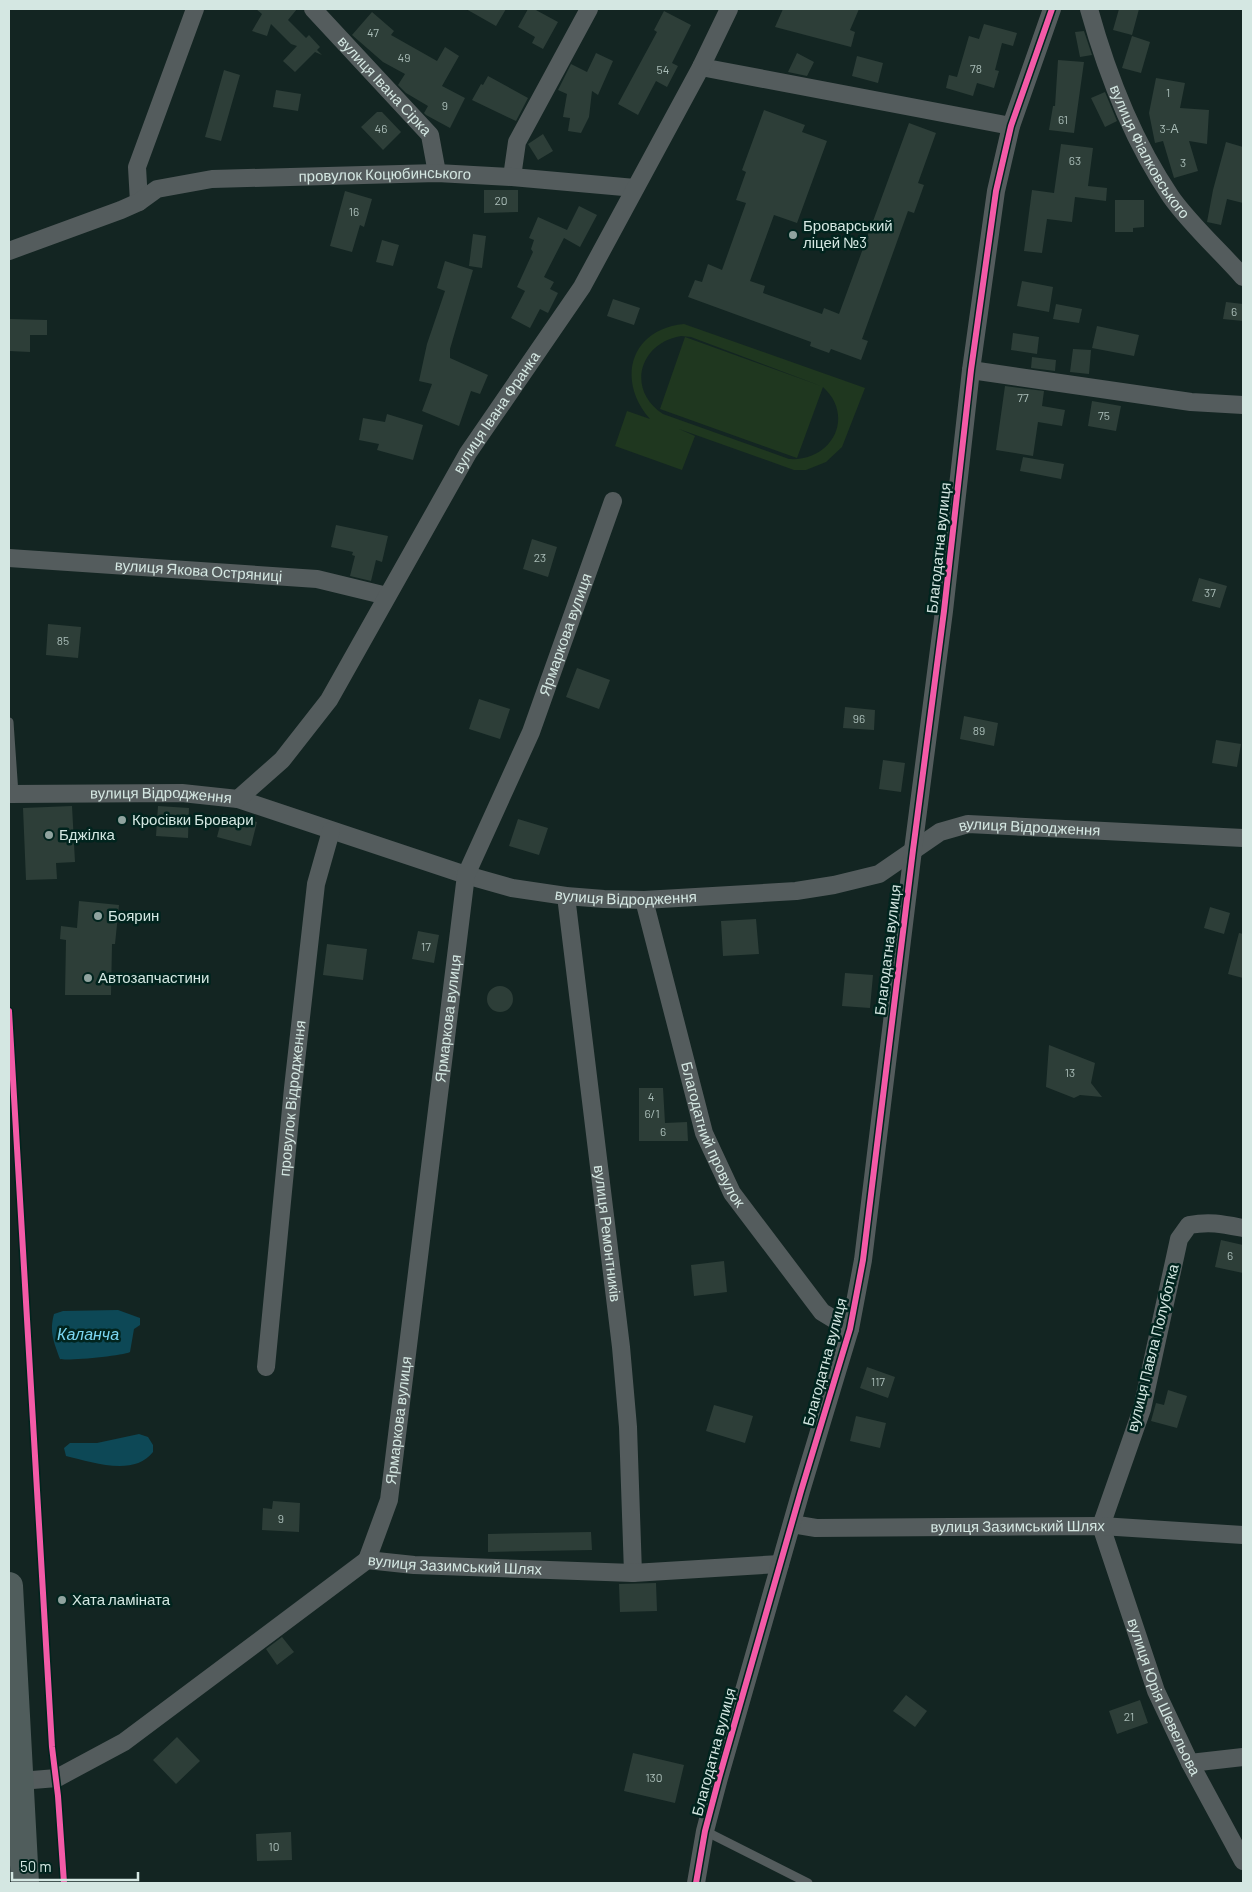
<svg xmlns="http://www.w3.org/2000/svg" width="1252" height="1892" font-family="Barlow,sans-serif">
<style>
.green{fill:#1f371f;fill-rule:evenodd}
.water{fill:#0d4856}
.building{fill:#2d3e38}
.lines{fill:none;stroke-linecap:round;stroke-linejoin:round}
.lane{stroke:#545c5d;stroke-width:9}
.street{stroke:#545c5d;stroke-width:18}
.primary{stroke:#505d5c;stroke-width:28}
.cycleway-casing{stroke:#01241e;stroke-width:9}
.cycleway{stroke:#f35aa7;stroke-width:6}
.poi-dot{fill:#90a39f;stroke:#01241e;stroke-width:2}
.labels{text-anchor:middle;stroke-width:5;stroke-linejoin:round;paint-order:stroke}
.number-label{font-size:12px;fill:#aabdb8}
.street-label{font-size:15px;fill:#d4e7e2;stroke:#01241e}
.poi-label{font-size:15px;fill:#d4e7e2;stroke:#01241e;text-anchor:start}
.water-label{font-size:16px;font-style:italic;fill:#7bd6f1;stroke:#01241e}
</style>
<rect width="100%" height="100%" fill="#132522"/>
<path class="green" d="M684,324l181,64 -23,59 -16,15 -20,8h-12l-115,-41 16,7 -13,34 -67,-24 12,-35 23,8c-34,-38 -20,-90 34,-95zM681,336l10,1 130,49 -136,-49 -25,72 137,49 26,-71c33,30 8,75 -34,72l-126,-45c-37,-24 -24,-71 18,-78z"/>
<path class="water" d="M118,1310l22,8v7l-6,4 -4,23c-8,4 -62,9 -70,7 -6,-17 -11,-27 -6,-45l9,-3z
M139,1434l9,3 5,8v7c-19,25 -61,10 -87,4l-2,-8 6,-5h27z"/>
<path class="building" d="M256,9h41l-9,11 18,18 3,-3 11,12 -3,3 5,5 -7,-3 -20,20 -12,-11 14,-15 -6,-2 -20,-20 -4,12 -15,-5 10,-17z
M466,9h40l-10,17z
M528,9h6l24,13 -15,27 -11,-6 3,-6 -17,-10z
M783,9h76l-9,21 5,2 -4,15 -76,-20z
M1119,9h20l-7,26 -19,-5z
M664,11l27,14 -19,38 6,3 -11,21 -11,-6 -18,34 -20,-11 39,-72 -3,-2z
M372,12l22,19 -3,4 46,26 8,-14 14,9 -17,30 23,12 -15,30 -24,-13 -2,-2 4,-7 -22,-13 -8,-8 7,-11 -22,-12 -31,-27z
M984,24l33,9 -4,13 -11,-3 -7,27 4,1 -5,17 -17,-5 -4,13 -27,-8 3,-13 8,2 12,-41 10,3z
M1084,31l8,24 -12,2 -5,-25z
M1132,36l18,6 -9,31 -19,-5z
M596,53l17,8 -15,34 -6,-4 -3,26 -8,16 -13,-2 2,-13 -7,-1 4,-23 -9,-4 13,-26 16,8z
M797,53l17,9 -7,14 -19,-4z
M857,56l26,7 -5,20 -26,-7z
M1058,60l26,2 -10,71 -25,-3 4,-24h2z
M224,70l16,5 -19,66 -16,-4z
M488,76l40,22 -12,23 -44,-21 9,-16 2,1z
M1156,78l29,5 -5,25 29,2 -2,34 -18,-3 9,30 -24,7 -11,-37 -8,2 -6,-30z
M276,90l25,4 -3,17 -25,-4z
M1105,92l12,29 -12,6 -14,-29z
M764,110l41,15 -3,7 25,9 -30,82 -23,-8 -24,66 15,5 -2,7 59,21 2,-6 15,6 70,-191 27,10 -18,50 6,2 -10,28 -6,-2 -46,128 6,2 -7,19 -30,-11 -2,4 -19,-7 1,-4 -123,-45 7,-17 7,2 6,-18 14,6 24,-67 -10,-3 10,-28 -4,-2z
M377,112h5l19,20 -18,18 -22,-23z
M543,134l10,17 -15,9 -10,-16z
M1226,142l17,5v56l-16,-4 -6,26 -14,-3 6,-32z
M1061,144l32,4 -5,38 19,2 -1,13 -31,-4 -3,25 -25,-3 -5,34 -18,-2 8,-61 22,3z
M484,190h34v22l-34,1z
M345,191l27,8 -8,28 -4,-2 -8,27 -22,-6z
M1115,200h29v27l-11,1v4h-18z
M579,206l18,9 -17,32 -16,-9 -20,39 10,5 -4,7 8,4 -10,20 -8,-4 -10,19 -19,-10 14,-27 -8,-4 16,-35 -2,-3 3,-9 -5,-2 9,-21 29,13z
M473,234l13,2 -4,32 -13,-2z
M382,240l17,5 -6,21 -17,-4z
M445,261l28,9 -23,79v9l38,17 -8,19 -9,-3 -12,35 -37,-15 10,-27 -13,-3 8,-37 18,-53 -8,-3z
M1022,281l31,6 -4,25 -32,-6z
M613,299l27,9 -6,17 -27,-9z
M1226,302l17,2v17l-20,-2z
M1056,304l26,5 -3,14 -26,-4z
M9,319l38,1v15h-17v17l-21,-1z
M1097,326l42,9 -5,21 -42,-8z
M1013,333l26,4 -2,17 -26,-4z
M1073,349l18,1 -2,24 -19,-2z
M1032,357l24,3 -1,11 -24,-3z
M1005,386l39,5 -2,15 23,4 -3,16 -24,-4 -5,34 -37,-6z
M1092,401l29,5 -5,25 -28,-5z
M387,414l36,11 -10,35 -36,-10 2,-6 -20,-4 4,-22 22,4z
M1023,457l41,7 -3,15 -41,-8z
M336,525l52,11 -6,26 -6,-2 -5,21 -21,-5 5,-20 -3,-1 1,-3 -22,-5z
M532,539l25,8 -9,30 -25,-8z
M1199,578l28,8 -7,22 -28,-7z
M48,624l33,3 -3,31 -32,-3z
M577,668l33,12 -11,29 -33,-12z
M479,699l31,10 -10,30 -31,-10z
M845,707l30,3 -1,20 -31,-2z
M964,716l34,7 -4,23 -34,-7z
M1216,740l25,4 -4,23 -25,-4z
M883,760l22,3 -4,29 -22,-3z
M72,806l3,56 -19,1 1,16 -31,1 -3,-72z
M158,806l31,2 -1,30 -32,-2z
M223,814l34,8 -6,24 -34,-9z
M518,819l30,9 -9,27 -30,-9z
M79,901l40,4 -4,39h-3l-1,51h-46l1,-55 -6,-1 1,-13 16,2z
M1210,907l20,6 -6,21 -20,-6z
M756,919l3,35 -36,2 -2,-35z
M418,931l21,4 -5,28 -22,-4z
M1239,933l4,1v44l-15,-4z
M327,944l40,5 -4,31 -40,-5z
M845,973l28,2 -3,33 -28,-2z
M487 999a13 13 0 1 1 26 0a13 13 0 1 1-26 0Z
M1049,1045l46,18 -4,20 11,14 -22,-2 -6,3 -28,-11z
M639,1088h24l2,35 22,-1 1,19h-49z
M1221,1240l22,5v28l-28,-6z
M724,1261l3,31 -33,4 -3,-31z
M867,1367l28,10 -7,21 -28,-10z
M1168,1390l19,6 -10,32 -26,-7 5,-18 8,2z
M714,1405l39,11 -8,27 -39,-12z
M856,1416l30,7 -6,25 -30,-7z
M273,1501l27,2 -1,29 -37,-2 1,-22 9,1z
M591,1532l1,18 -104,2v-18z
M656,1583l1,28 -37,1 -1,-28z
M282,1637l12,15 -17,13 -11,-16z
M906,1695l21,16 -12,16 -22,-16z
M1140,1700l8,23 -31,11 -8,-23z
M177,1737l23,24 -24,23 -23,-24z
M633,1753l51,12 -9,38 -51,-12z
M291,1832l1,28 -35,1 -1,-27z"/>
<g class="lines">
<path class="lane" d="M9,722l5,72
M705,1831l103,52"/>
<g class="street">
<path id="s1" d="M313,9l117,126 7,38"/>
<path id="s2" d="M1089,9c18,65 44,132 82,188 19,27 50,55 72,80"/>
<path d="M701,67l310,59"/>
<path d="M512,177l5,-35 72,-133"/>
<path d="M139,202l-2,-35 58,-158"/>
<path id="s3" d="M9,251l112,-41 18,-8 18,-13 55,-10 225,-6 75,4 123,11"/>
<path d="M971,370l220,32 52,3"/>
<path id="s4" d="M9,558l308,21 70,17"/>
<path id="s5" d="M9,794l173,-1 56,6 228,76 46,13 54,8 38,3 40,1 152,-9 38,-6 45,-11 61,-42 28,-8 275,14"/>
<path id="s6" d="M238,799l44,-39 47,-60 139,-247 114,-166 119,-220 28,-58"/>
<path id="s7" d="M566,896l55,451 7,80 5,146"/>
<path id="s8" d="M644,900l60,233 28,60 90,119 28,17"/>
<path id="s9" d="M1243,1228c-20,-4 -33,-7 -54,-3l-10,14 -37,170 -41,117 55,165 34,72 53,98"/>
<path id="s10" d="M266,1367l27,-279 23,-204 15,-53"/>
<path id="s11" d="M792,1524l24,4 285,-2 142,9"/>
<path id="s12" d="M367,1560l22,-60 77,-625 65,-143 82,-231"/>
<path d="M1190,1763l53,-6"/>
<path id="s13" d="M20,1781l37,-3 67,-36 243,-182 47,5 219,8 147,-9"/>
<path d="M696,1883l9,-52 14,-53 82,-287 49,-162 13,-69 50,-410 31,-239 27,-241 25,-179 15,-65 41,-117"/>
</g>
<path class="primary" d="M9,1586l16,297"/>
<defs>
<path id="cycleway" d="M9,1011l43,736 6,49 6,87
M696,1883l9,-52 14,-53 82,-287 49,-162 13,-69 50,-410 31,-239 27,-241 25,-179 15,-65 41,-117"/>
</defs>
<use href="#cycleway" class="cycleway-casing"/>
<use href="#cycleway" class="cycleway"/>
</g>
<g class="poi-dot">
<circle cx="793" cy="235" r="5"/>
<circle cx="122" cy="820" r="5"/>
<circle cx="49" cy="835" r="5"/>
<circle cx="98" cy="916" r="5"/>
<circle cx="88" cy="978" r="5"/>
<circle cx="62" cy="1600" r="5"/>
</g>
<g class="labels">
<g class="number-label">
<text x="373" y="37">47</text>
<text x="404" y="62">49</text>
<text x="976" y="73">78</text>
<text x="663" y="74">54</text>
<text x="1168" y="97">1</text>
<text x="445" y="110">9</text>
<text x="1063" y="124">61</text>
<text x="381" y="133">46</text>
<text x="1169" y="133">3-А</text>
<text x="1075" y="165">63</text>
<text x="1183" y="167">3</text>
<text x="501" y="205">20</text>
<text x="354" y="216">16</text>
<text x="1234" y="316">6</text>
<text x="1023" y="402">77</text>
<text x="1104" y="420">75</text>
<text x="540" y="562">23</text>
<text x="1210" y="597">37</text>
<text x="63" y="645">85</text>
<text x="859" y="723">96</text>
<text x="979" y="735">89</text>
<text x="426" y="951">17</text>
<text x="1070" y="1077">13</text>
<text x="651" y="1101">4</text>
<text x="652" y="1118">6/1</text>
<text x="663" y="1136">6</text>
<text x="1230" y="1260">6</text>
<text x="878" y="1386">117</text>
<text x="281" y="1523">9</text>
<text x="1129" y="1721">21</text>
<text x="654" y="1782">130</text>
<text x="274" y="1851">10</text>
</g>
<g class="street-label">
<text dy="5" stroke="none"><textPath href="#s1" startOffset="105">вулиця Івана Сірка</textPath></text>
<text dy="5" stroke="none"><textPath href="#s2" startOffset="156">вулиця Фіалковського</textPath></text>
<text dy="5" stroke="none"><textPath href="#s3" startOffset="390">провулок Коцюбинського</textPath></text>
<text dy="5" stroke="none"><textPath href="#s6" startOffset="468">вулиця Івана Франка</textPath></text>
<text transform="translate(939 548) rotate(-84)" y="5">Благодатна вулиця</text>
<text dy="5" stroke="none"><textPath href="#s4" startOffset="190">вулиця Якова Остряниці</textPath></text>
<text dy="5" stroke="none"><textPath href="#s12" startOffset="954">Ярмаркова вулиця</textPath></text>
<text dy="5" stroke="none"><textPath href="#s5" startOffset="152">вулиця Відродження</textPath></text>
<text dy="5" stroke="none"><textPath href="#s5" startOffset="1052">вулиця Відродження</textPath></text>
<text dy="5" stroke="none"><textPath href="#s5" startOffset="632">вулиця Відродження</textPath></text>
<text transform="translate(888 950) rotate(-83)" y="5">Благодатна вулиця</text>
<text dy="5" stroke="none"><textPath href="#s12" startOffset="549">Ярмаркова вулиця</textPath></text>
<text dy="5" stroke="none"><textPath href="#s10" startOffset="270">провулок Відродження</textPath></text>
<text dy="5" stroke="none"><textPath href="#s8" startOffset="245">Благодатний провулок</textPath></text>
<text dy="5" stroke="none"><textPath href="#s7" startOffset="340">вулиця Ремонтників</textPath></text>
<text transform="translate(1153 1348) rotate(-76)" y="5">вулиця Павла Полуботка</text>
<text transform="translate(825 1362) rotate(-75)" y="5">Благодатна вулиця</text>
<text dy="5" stroke="none"><textPath href="#s12" startOffset="144">Ярмаркова вулиця</textPath></text>
<text dy="5" stroke="none"><textPath href="#s11" startOffset="226">вулиця Зазимський Шлях</textPath></text>
<text dy="5" stroke="none"><textPath href="#s13" startOffset="505">вулиця Зазимський Шлях</textPath></text>
<text dy="5" stroke="none"><textPath href="#s9" startOffset="552">вулиця Юрія Шевельова</textPath></text>
<text transform="translate(714 1752) rotate(-75)" y="5">Благодатна вулиця</text>
</g>
<g class="poi-label">
<text x="803" y="231">Броварський<tspan x="803" dy="17">ліцей №3</tspan></text>
<text x="132" y="825">Кросівки Бровари</text>
<text x="59" y="840">Бджілка</text>
<text x="108" y="921">Боярин</text>
<text x="98" y="983">Автозапчастини</text>
<text x="72" y="1605">Хата ламіната</text>
</g>
<g class="water-label">
<text x="88" y="1340">Каланча</text>
</g>
</g>
<rect width="1252" height="1892" fill="none" stroke="#d4e7e2" stroke-width="20"/>
<path d="M12 1872v8h126v-8" fill="none" stroke="#d4e7e2" stroke-width="2.5"/>
<text x="20" y="1872" font-size="15" fill="#d4e7e2" stroke="#01241e" stroke-width="4" paint-order="stroke">50 m</text>
</svg>
